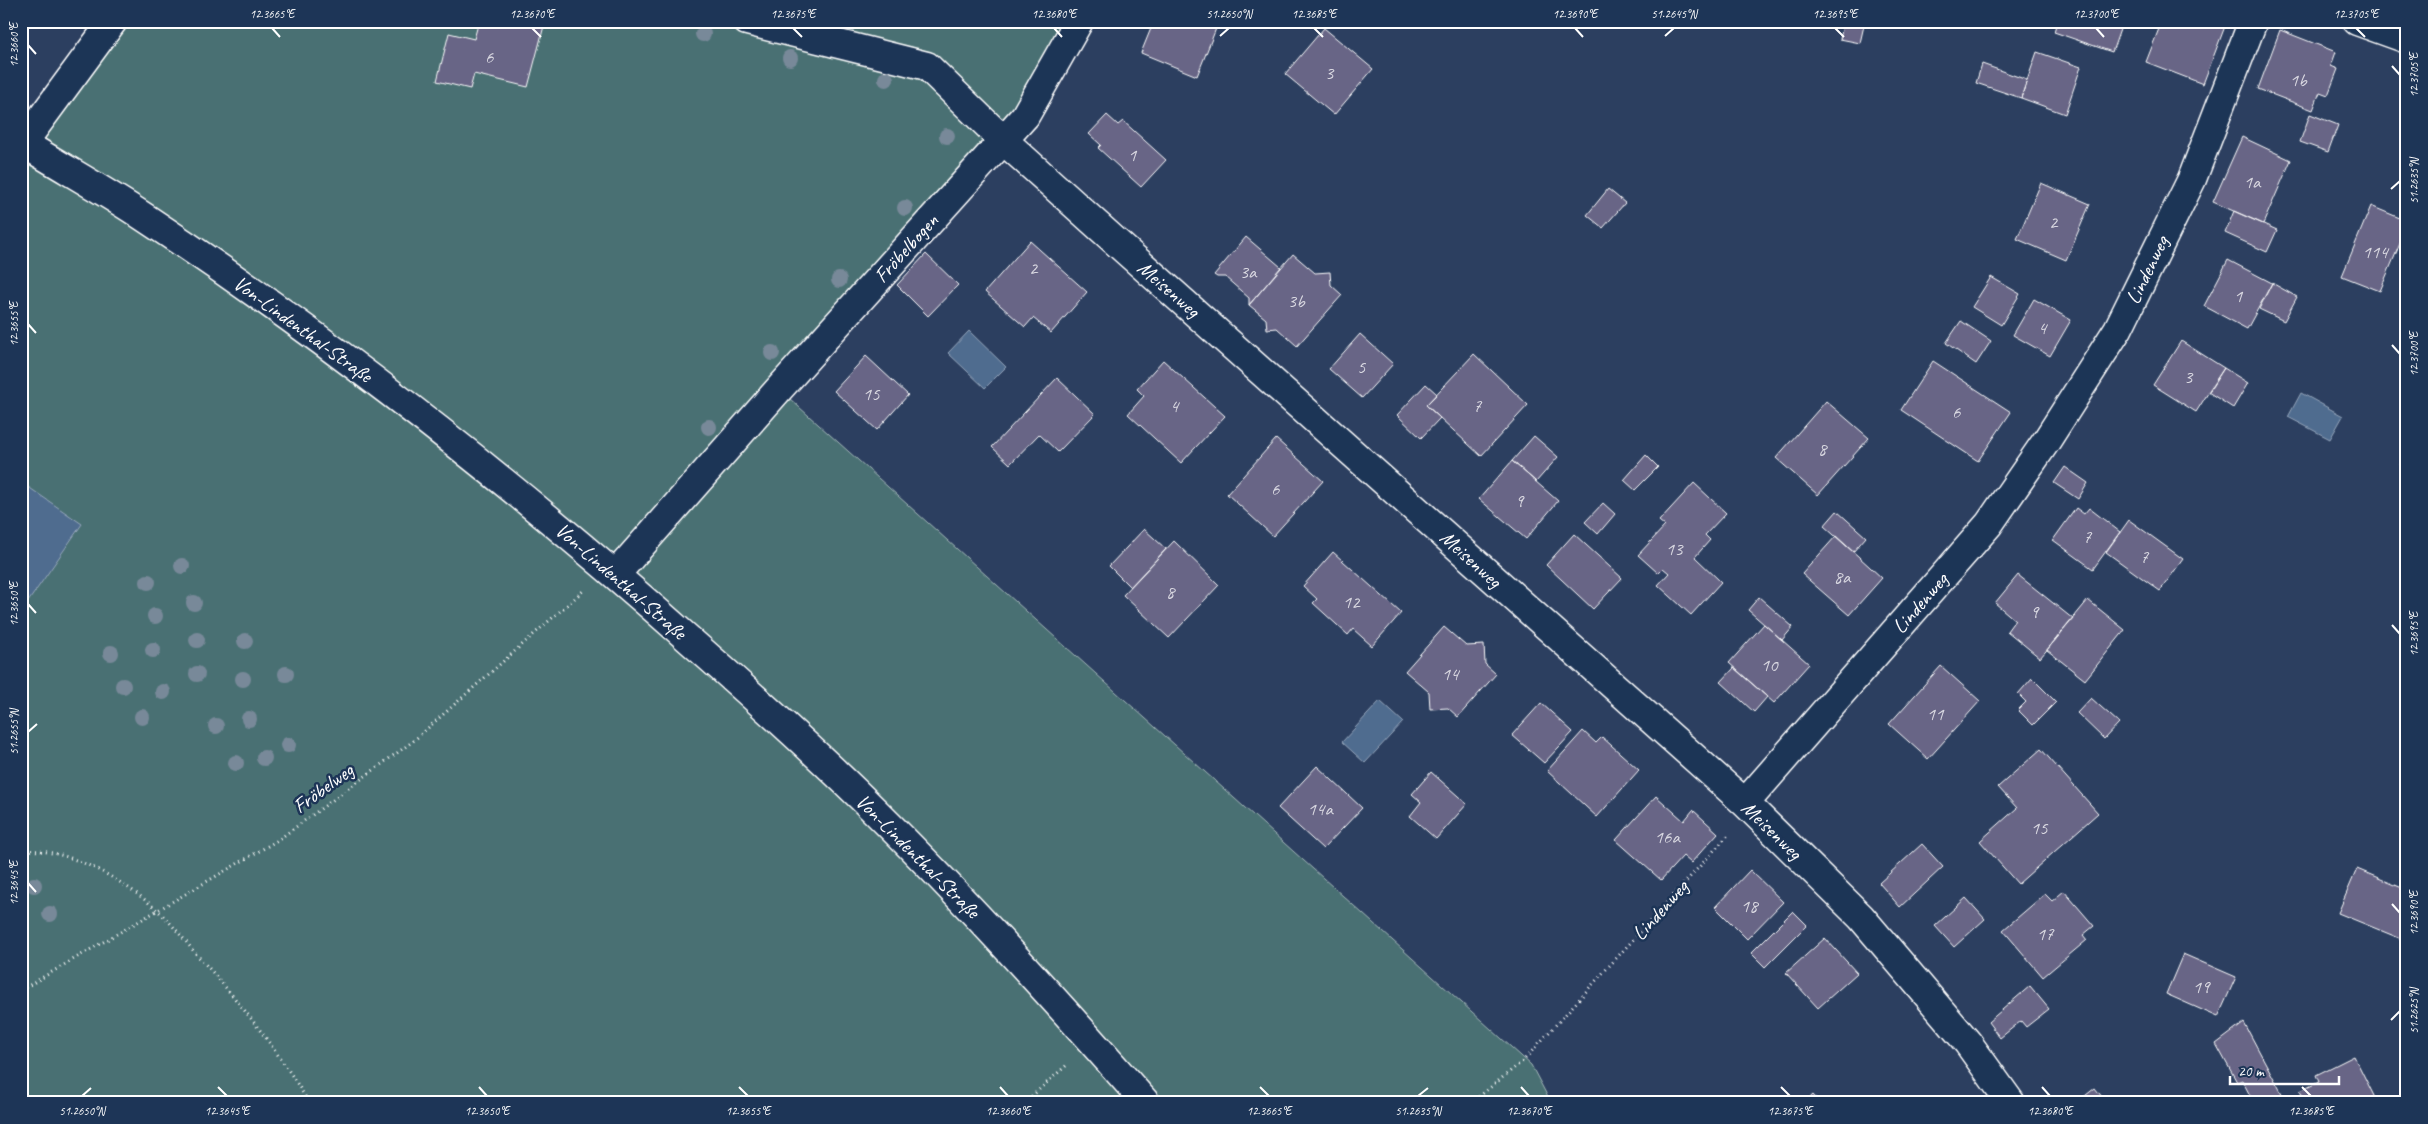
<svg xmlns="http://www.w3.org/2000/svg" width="2428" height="1124" font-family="Caveat,sans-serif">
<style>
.green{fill:#497073;stroke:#a4b8b9}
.water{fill:#506c8f;stroke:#96a7bc}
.building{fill:#686586;stroke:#fff}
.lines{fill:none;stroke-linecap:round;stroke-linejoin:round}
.minor-casing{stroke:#fff;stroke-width:31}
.path{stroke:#fff;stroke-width:3;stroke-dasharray:1 4;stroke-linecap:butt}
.minor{stroke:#1d3557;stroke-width:28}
.tree{fill:#788999}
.ticks{fill:none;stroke:#fff;stroke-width:2}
.labels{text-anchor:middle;stroke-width:5;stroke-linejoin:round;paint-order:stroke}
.number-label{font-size:19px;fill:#d9d8e1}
.street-label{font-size:21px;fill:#fff;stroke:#1d3557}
.neatline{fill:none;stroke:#fff;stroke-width:2}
.ticks-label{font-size:12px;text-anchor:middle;fill:#fff}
</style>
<rect width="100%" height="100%" fill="#2c3f60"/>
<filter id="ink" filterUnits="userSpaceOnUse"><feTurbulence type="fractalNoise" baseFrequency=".02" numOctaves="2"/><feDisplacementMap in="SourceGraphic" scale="10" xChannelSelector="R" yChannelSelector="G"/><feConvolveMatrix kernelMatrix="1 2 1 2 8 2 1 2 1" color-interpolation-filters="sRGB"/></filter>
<g filter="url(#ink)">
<path class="green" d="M113,21h966l-54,95 -246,273 752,676 20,38h-1528l-2,-957z"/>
<path class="water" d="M969,331l37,36 -21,21 -37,-35z
M2301,393l42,23 -13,23 -42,-22z
M21,482l61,42 -61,88z
M1380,701l23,21 -38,41 -23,-21z"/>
<path class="building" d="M479,21l66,1 -17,65 -54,-13 -4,15 -33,-8 12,-48 25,6z
M1154,21h65l-22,55 -56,-23z
M1844,21h21l-5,22 -20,-4z
M2057,21h66l-11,31 -58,-20z
M2162,21h65l-24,63 -57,-22z
M1324,28l49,41 -39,46 -49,-41z
M2280,30l56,22 -5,14 7,3 -10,26 -8,-3 -7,18 -55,-21z
M2037,52l44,15 -16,47 -44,-16z
M1982,64l45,16 -6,18 -45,-15z
M2310,114l28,11 -10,27 -28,-10z
M1107,115l11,10 5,-4 43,39 -25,27 -43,-39 3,-3 -12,-11z
M2242,137l49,23 -28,64 -50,-22z
M2041,183l49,21 -24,56 -49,-21z
M1608,189l17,14 -22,25 -16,-13z
M2371,206l36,15v6l-27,64 -38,-15z
M2234,211l43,19 -10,22 -42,-19z
M1246,237l35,30 -32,38v-7l-24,-21h-8l-3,-2z
M1030,241l57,51 -36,41 -18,-15 -8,9 -40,-35z
M926,254l32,31 -30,31 -31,-31z
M1293,254l22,19 15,-1 1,13 11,10 -45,51 -20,-18 -10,1 -1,-10 -17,-14z
M2228,260l44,23 -25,46 -43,-23z
M1991,277l29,17 -19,31 -29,-18z
M2272,283l25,14 -13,24 -25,-12z
M2034,299l37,21 -21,36 -37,-21z
M1961,321l30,20 -15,23 -30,-21z
M1360,334l33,30 -31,34 -33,-29z
M2181,341l43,27 -28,44 -43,-27z
M1474,354l54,51 -47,51 -55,-51z
M866,356l42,39 -31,35 -43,-39z
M1163,360l62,56 -44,47 -53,-49 16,-18 -7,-7z
M1933,361l78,51 -33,49 -77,-51z
M2224,368l24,15 -15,25 -25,-16z
M1057,378l38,36 -37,38 -19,-18 -29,30 -18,-17z
M1426,384l11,10 -11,11 14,13 -19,20 -24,-23z
M1826,401l43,37 -51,57 -42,-37z
M1534,436l24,21 -22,25 -24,-21z
M1276,439l47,42 -50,55 -46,-42z
M2407,454v15l-7,-4z
M1646,455l12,12 -23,23 -11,-10z
M1512,461l46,40 -32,38 -47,-40z
M2065,467l23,16 -10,16 -24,-16z
M1694,483l32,30 -21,22 5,5 -15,17 26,25 -30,33 -33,-30 11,-12 -6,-5 -5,5 -20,-18 27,-29 -6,-5z
M1603,503l12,11 -17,20 -13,-12z
M2076,508l8,6 5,-6 31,24 -27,37 -40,-29z
M1837,511l29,26 -13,15 -29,-26z
M2129,520l54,39 -23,32 -54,-39z
M1144,529l22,20 -36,38 -21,-21z
M1574,534l48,44 -29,31 -47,-44z
M1836,536l46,42 -33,37 -47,-41z
M1174,541l45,44 -50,53 -46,-43z
M1333,552l68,61 -29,33 -19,-17 -5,6 -35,-32 4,-4 -14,-13z
M2018,575l55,44 -33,39 -33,-27 8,-11 -20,-17z
M1759,597l34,30 -11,13 -34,-30z
M2088,600l37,30 -40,50 -38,-30z
M1764,624l45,40 -35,39 -45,-40z
M1444,627l22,19 18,-1 1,19 11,10 -38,43 -10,-9 -18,1 -1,-17 -24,-21z
M1941,666l39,35 -52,58 -39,-35z
M1734,668l33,29 -13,15 -33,-30z
M2032,678l24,24 -23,23 -15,-15 8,-8 -8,-8z
M2091,698l28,25 -15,16 -27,-26z
M1541,703l32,29 -29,31 -32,-28z
M1583,731l13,12 6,-6 37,33 -42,47 -50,-46z
M2041,749l57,64 -80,71 -38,-43 37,-33 -19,-21z
M1317,766l45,42 -39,41 -45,-41z
M1431,772l36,32 -31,35 -26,-23 11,-14 -9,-8z
M1656,796l28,25 9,-11 25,23 -27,30 -8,-7 -22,24 -45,-40z
M1922,844l21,23 -43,40 -21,-24z
M2357,869l50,21v44l-3,6 -66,-27z
M1750,870l33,32 -36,37 -32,-32z
M2064,891l30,35 -11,9 4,5 -44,37 -40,-47 42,-36 7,7z
M1966,898l19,21 -31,28 -19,-21z
M1793,911l14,14 -42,42 -14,-14z
M1825,938l32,35 -39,35 -32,-35z
M2183,954l53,23 -18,40 -52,-23z
M2030,986l19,23 -23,18 -5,-6 -21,17 -12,-16z
M2244,1023l43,80h-33l-12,-23 -5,2 -21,-38z
M2354,1056l22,44 -6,3h-64l-6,-12 19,-9 -3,-7z
M2095,1088l11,14 -30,1z
M1813,1095l7,8h-16z"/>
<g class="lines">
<defs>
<path id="minor" d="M747,21l180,45 76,74 122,110 620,553 116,114 107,126 43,60
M2357,21l50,18
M23,143c40,25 82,48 121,74 197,130 382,277 558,434 60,53 119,106 175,162 94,93 182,191 269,290
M21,146l92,-125
M616,574l163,-185 246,-273 54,-95
M1745,803l244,-279 58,-84 71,-111 74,-150 61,-158"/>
</defs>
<use href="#minor" class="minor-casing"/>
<path class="path" d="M21,851c45,-5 104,30 136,59 15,13 27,30 40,45 42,46 80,94 112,148
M21,990l257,-150 134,-98 172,-152
M1024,1103l44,-39
M1471,1103l52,-42 207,-228"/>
<use href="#minor" class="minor"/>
</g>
<g class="tree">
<circle cx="703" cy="34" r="8"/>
<circle cx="790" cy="58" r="8"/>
<circle cx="886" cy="79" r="8"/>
<circle cx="947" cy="136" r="8"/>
<circle cx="905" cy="208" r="8"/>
<circle cx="839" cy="280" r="8"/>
<circle cx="772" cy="353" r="8"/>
<circle cx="709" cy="427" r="8"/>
<circle cx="182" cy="566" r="8"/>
<circle cx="148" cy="582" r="8"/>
<circle cx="194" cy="603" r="8"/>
<circle cx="155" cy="616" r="8"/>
<circle cx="197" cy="640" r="8"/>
<circle cx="245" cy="641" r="8"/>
<circle cx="153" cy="650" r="8"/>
<circle cx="111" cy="653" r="8"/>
<circle cx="197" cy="674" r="8"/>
<circle cx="286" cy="674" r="8"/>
<circle cx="243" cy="679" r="8"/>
<circle cx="123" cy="686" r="8"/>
<circle cx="163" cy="692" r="8"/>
<circle cx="142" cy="717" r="8"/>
<circle cx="249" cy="719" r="8"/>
<circle cx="216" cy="726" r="8"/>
<circle cx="288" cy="745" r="8"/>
<circle cx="264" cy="758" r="8"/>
<circle cx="236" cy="763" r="8"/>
<circle cx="34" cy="885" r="8"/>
<circle cx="50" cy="914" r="8"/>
</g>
</g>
<path class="ticks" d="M272,28l8,9M532,28l9,9M793,28l9,9M1054,28l8,9M1314,28l9,9M1575,28l8,9M1835,28l9,9M2096,28l8,9M2356,28l9,9M1220,36l9,-8M1665,36l9,-8M28,45l8,9M2392,66l8,9M2391,189l9,-8M28,324l8,9M2392,345l8,9M28,604l8,9M2392,625l8,9M28,732l9,-8M28,883l8,9M2392,904l8,9M2391,1020l9,-9M218,1087l9,9M479,1087l8,9M739,1087l9,9M1000,1087l8,9M1260,1087l9,9M1521,1087l8,9M1781,1087l9,9M2042,1087l8,9M2302,1087l9,9M82,1096l9,-8M1418,1096l10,-8"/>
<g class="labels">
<g class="number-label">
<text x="489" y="63">6</text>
<text x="1329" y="79">3</text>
<text x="2298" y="86">1b</text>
<text x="1132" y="161">1</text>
<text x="2252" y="188">1a</text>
<text x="2053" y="228">2</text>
<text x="2375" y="258">114</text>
<text x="1033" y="274">2</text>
<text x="1248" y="278">3a</text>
<text x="2238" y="302">1</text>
<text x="1296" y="307">3b</text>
<text x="2042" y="334">4</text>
<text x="1361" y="373">5</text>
<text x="2188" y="383">3</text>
<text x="871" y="400">15</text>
<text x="1174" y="412">4</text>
<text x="1477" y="412">7</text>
<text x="1956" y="418">6</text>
<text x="1822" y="455">8</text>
<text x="1275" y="495">6</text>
<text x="1519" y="507">9</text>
<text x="2087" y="543">7</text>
<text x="1674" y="555">13</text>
<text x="2144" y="563">7</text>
<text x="1842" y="583">8a</text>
<text x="1170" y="598">8</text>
<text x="1351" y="608">12</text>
<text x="2034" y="618">9</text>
<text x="1769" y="671">10</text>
<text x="1450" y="680">14</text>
<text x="1935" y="720">11</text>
<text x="1320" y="815">14a</text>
<text x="2039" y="834">15</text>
<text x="1667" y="843">16a</text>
<text x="1749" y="912">18</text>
<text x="2045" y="940">17</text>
<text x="2201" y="993">19</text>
</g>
<g class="street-label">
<text transform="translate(906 248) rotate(-48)" y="7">Fröbelbogen</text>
<text transform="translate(2147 270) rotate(-64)" y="7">Lindenweg</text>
<text transform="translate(1169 289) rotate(41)" y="7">Meisenweg</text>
<text transform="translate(303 329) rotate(36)" y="7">Von-Lindenthal-Straße</text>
<text transform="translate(1471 559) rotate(42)" y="7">Meisenweg</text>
<text transform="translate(621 581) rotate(41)" y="7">Von-Lindenthal-Straße</text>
<text transform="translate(1920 603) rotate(-49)" y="7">Lindenweg</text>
<text transform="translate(323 788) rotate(-36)" y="7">Fröbelweg</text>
<text transform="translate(1772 830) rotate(44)" y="7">Meisenweg</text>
<text transform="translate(918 856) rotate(45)" y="7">Von-Lindenthal-Straße</text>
<text transform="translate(1660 910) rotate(-48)" y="7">Lindenweg</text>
</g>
</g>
<rect width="2428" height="1124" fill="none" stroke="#1d3557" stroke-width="55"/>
<path d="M2230 1076v8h109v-8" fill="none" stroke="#ffffff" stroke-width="2.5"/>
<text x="2238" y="1076" font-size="15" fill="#ffffff" stroke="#1d3557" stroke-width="4" paint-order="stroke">20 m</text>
<rect x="28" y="28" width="2372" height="1068" class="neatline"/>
<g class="ticks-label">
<text x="272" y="18">12.3665°E</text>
<text x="532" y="18">12.3670°E</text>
<text x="793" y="18">12.3675°E</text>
<text x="1054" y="18">12.3680°E</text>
<text x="1229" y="18">51.2650°N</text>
<text x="1314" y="18">12.3685°E</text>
<text x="1575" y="18">12.3690°E</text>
<text x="1674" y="18">51.2645°N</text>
<text x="1835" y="18">12.3695°E</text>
<text x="2096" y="18">12.3700°E</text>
<text x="2356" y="18">12.3705°E</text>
<text transform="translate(14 45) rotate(-90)" y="4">12.3660°E</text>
<text transform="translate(2414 75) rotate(-90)" y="4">12.3705°E</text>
<text transform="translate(2414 181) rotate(-90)" y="4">51.2635°N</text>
<text transform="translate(14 324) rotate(-90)" y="4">12.3655°E</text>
<text transform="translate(2414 354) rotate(-90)" y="4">12.3700°E</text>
<text transform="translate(14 604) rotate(-90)" y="4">12.3650°E</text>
<text transform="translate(2414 634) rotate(-90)" y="4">12.3695°E</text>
<text transform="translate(14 732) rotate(-90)" y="4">51.2655°N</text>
<text transform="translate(14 883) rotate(-90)" y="4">12.3645°E</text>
<text transform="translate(2414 913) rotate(-90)" y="4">12.3690°E</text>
<text transform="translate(2414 1011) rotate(-90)" y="4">51.2625°N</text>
<text x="82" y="1115">51.2650°N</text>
<text x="227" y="1115">12.3645°E</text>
<text x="487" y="1115">12.3650°E</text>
<text x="748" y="1115">12.3655°E</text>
<text x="1008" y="1115">12.3660°E</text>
<text x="1269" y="1115">12.3665°E</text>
<text x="1418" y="1115">51.2635°N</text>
<text x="1529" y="1115">12.3670°E</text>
<text x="1790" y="1115">12.3675°E</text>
<text x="2050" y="1115">12.3680°E</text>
<text x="2311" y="1115">12.3685°E</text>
</g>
</svg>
